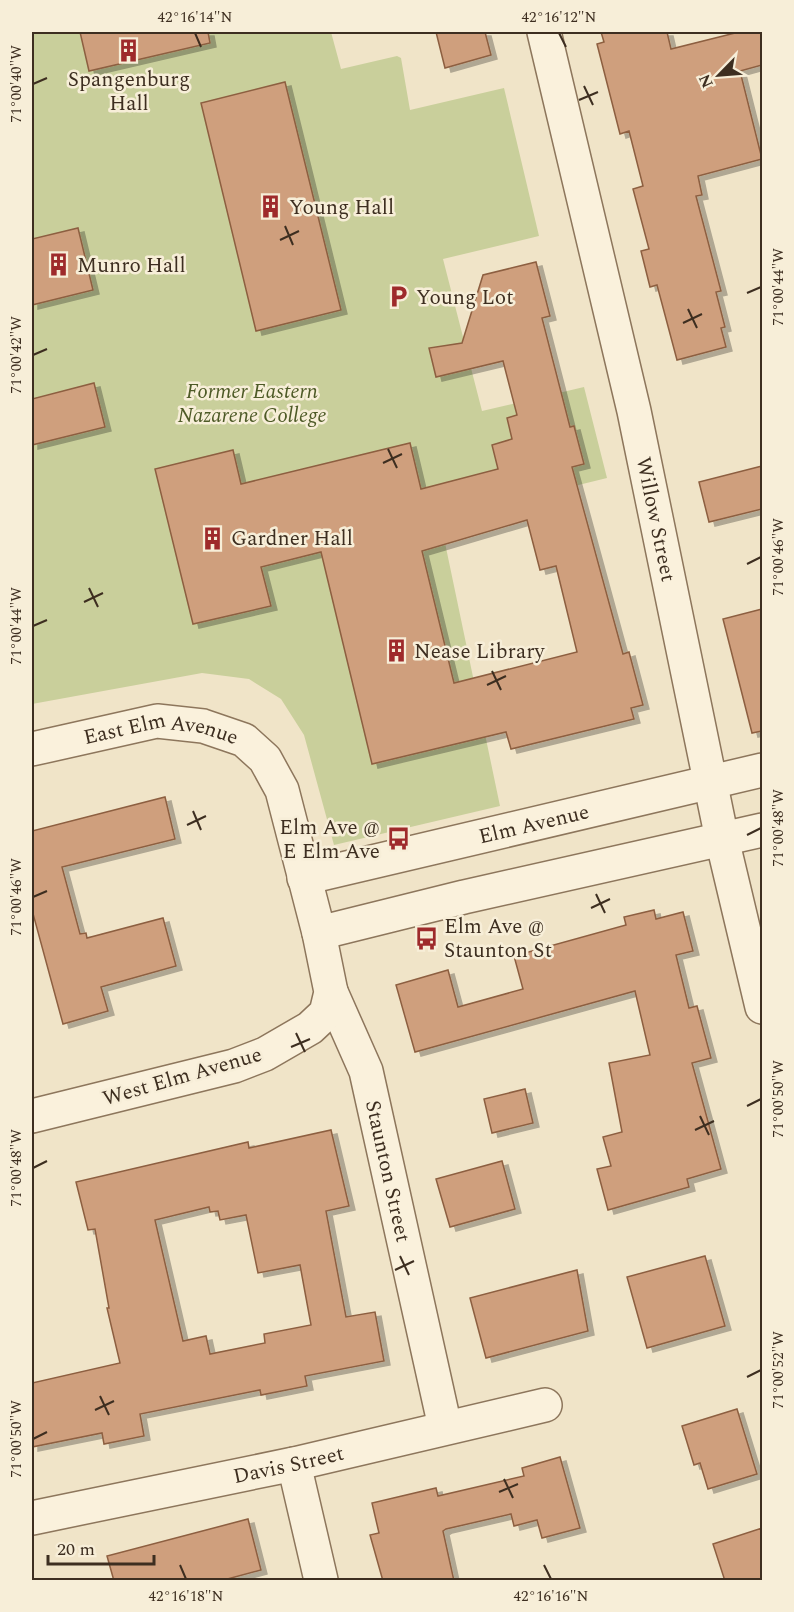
<svg xmlns="http://www.w3.org/2000/svg" width="794" height="1612" font-family="Spectral,serif">
<style>
.green{fill:#c9cf9b}
.building{fill:#cf9f7d;stroke:#8d5f41;stroke-width:1.5;fill-rule:evenodd;filter:url(#shadow)}
.lines{fill:none;stroke-linecap:round;stroke-linejoin:round}
.minor-casing{stroke:#8d765c;stroke-width:36}
.tertiary-casing{stroke:#8d765c;stroke-width:36}
.minor{stroke:#faf1dc;stroke-width:33}
.tertiary{stroke:#faf1dc;stroke-width:33}
.ticks{fill:none;stroke:#3d2e20;stroke-width:2}
.labels{text-anchor:middle;stroke-width:5;stroke-linejoin:round;paint-order:stroke}
.poi-label{font-size:21px;fill:#3d2e20;stroke:#f7eed8;text-anchor:start}
.park-label{font-size:21px;font-style:italic;fill:#4d5a26;stroke:#f7eed8}
.street-label{font-size:21px;fill:#3d2e20;stroke:#f7eed8}
.neatline{fill:none;stroke:#3d2e20;stroke-width:2}
.ticks-label{font-size:15px;text-anchor:middle;fill:#3d2e20}
</style>
<defs>
<filter id="shadow"><feDropShadow dx="6" dy="4" stdDeviation="0" flood-color="#0004"/></filter>
</defs>
<rect width="100%" height="100%" fill="#f0e4c8"/>
<path class="green" d="M32,32h299l10,37 56,-13 4,2 9,52 94,-22 35,148 -96,23 39,152 102,-24 23,91 -167,41 60,287 -166,39 -30,-110 -23,-36 -32,-20 -47,-6 -170,31z"/>
<path class="building" d="M80,32h128l2,11 -121,28z
M436,32h49l6,23 -46,13z
M601,32h66l4,17 68,-17h23v33l-22,6 22,88 -64,17 4,19 -6,1 25,95 -5,1 9,35 -4,1 5,19 -49,13 -20,-75 -7,2 -9,-36 8,-2 -16,-60 10,-3 -14,-55 -9,3 -23,-90 7,-2z
M285,82l56,228 -85,21 -55,-228z
M78,228l15,62 -61,15v-66z
M536,262l14,54 -8,2 28,109 4,-1 10,38 -12,3 51,187 6,-2 14,53 -12,3 3,11 -123,30 -5,-17 -134,32 -51,-212 -60,15 10,39 -78,18 -38,-155 78,-19 8,34 169,-41 11,46 77,-20 -6,-24 20,-6 -5,-21 10,-3 -14,-54 -67,16 -7,-29 33,-5 21,-68zM527,520l13,50 16,-4 21,86 -123,31 -32,-132z
M94,383l11,44 -73,18v-46z
M762,466v43l-53,13 -10,-40z
M762,609v122l-10,2 -29,-114z
M165,797l10,42 -113,28 18,67 6,-1 1,5 76,-20 13,48 -75,21 7,24 -45,13 -31,-114v-79z
M654,910l2,9 27,-7 10,39 -17,4 13,53 8,-2 14,52 -19,5 29,106 -34,10 2,8 -81,23 -11,-41 14,-3 -8,-29 19,-5 -13,-69 41,-8 -15,-64 -220,61 -19,-67 52,-15 10,37 65,-18 -9,-33 112,-31 -2,-8z
M525,1089l8,34 -41,10 -8,-34z
M331,1130l18,76 -23,5 20,106 29,-5 9,49 -79,15 2,10 -46,9 -1,-5 -120,24 4,22 -40,8 -2,-11 -70,14v-64l88,-20 -13,-55h2l-14,-79 -7,1 -12,-48 172,-40 1,6zM209,1207l1,5 8,-1 2,9 26,-5 12,58 42,-8 11,60 -47,9 1,9 -55,11 -4,-18 -23,5 -28,-121z
M502,1161l13,48 -65,18 -14,-48z
M705,1256l20,70 -78,22 -20,-71z
M577,1270l11,61 -102,27 -16,-60z
M737,1409l20,65 -49,15 -8,-26 -6,2 -12,-39z
M560,1457l20,71 -38,10 -5,-18 -23,6 -3,-12 -65,15 -3,2 11,50h-71l-13,-46 9,-2 -7,-30 64,-15 2,8 86,-20 -2,-8z
M248,1519l13,51 -41,11h-106l-7,-25z
M762,1528v53h-37l-12,-37z"/>
<g class="lines">
<defs>
<g id="minor">
<path id="s1" d="M544,32l90,379 88,428 40,168"/>
<path id="s2" d="M331,992l35,79 79,356"/>
<path d="M294,1464l27,116"/>
<path id="s3" d="M32,1518l262,-54 251,-59"/>
</g>
<g id="tertiary">
<path id="s4" d="M32,749l125,-28 46,5 41,14 21,19 17,31 37,143 12,59 -5,21 -16,15 -45,26 -31,12 -202,50"/>
<path id="s5" d="M304,878l458,-108"/>
<path d="M319,933l145,-36 298,-67"/>
</g>
</defs>
<use href="#minor" class="minor-casing"/>
<use href="#tertiary" class="tertiary-casing"/>
<use href="#minor" class="minor"/>
<use href="#tertiary" class="tertiary"/>
</g>
<path class="ticks" d="M195,33l6,14M559,33l7,14M33,84l14,-6M584,86l9,19M579,100l19,-8M285,226l8,19M280,240l19,-9M747,293l14,-6M688,309l9,19M683,323l19,-9M33,355l14,-6M388,449l9,19M383,463l19,-9M747,564l14,-7M89,588l9,19M84,602l19,-9M33,626l14,-6M492,671l9,19M487,685l19,-9M193,811l8,19M187,825l19,-9M747,835l14,-7M596,894l9,19M33,897l14,-6M591,908l19,-9M296,1033l9,19M291,1047l19,-8M747,1106l14,-7M700,1116l9,19M695,1130l19,-9M33,1168l14,-7M400,1256l9,19M395,1270l19,-9M747,1377l14,-7M100,1396l9,19M95,1410l19,-9M33,1439l14,-7M504,1479l9,19M499,1492l19,-8M180,1565l6,14M544,1565l7,14"/>
<defs>
<symbol id="building-bare" viewBox="-9 -9 18 18"><path d="M-4-6H4V6H1V3H-1V6H-4ZM-2.5-4.3h1.7v1.8h-1.7ZM.8-4.3h1.7v1.8H.8ZM-2.5-1h1.7V.8h-1.7ZM.8-1h1.7V.8H.8Z" fill="#9e2a2b" stroke="#f7eed8" stroke-width="2.5" paint-order="stroke"/></symbol>
<symbol id="parking-bare" viewBox="-9 -9 18 18"><path d="M-3.5-5.5H1a3.5 3.5 0 0 1 0 7H-1V5.5H-3.5ZM-1-3.4V-.6H.8a1.4 1.4 0 0 0 0-2.8Z" fill="#9e2a2b" stroke="#f7eed8" stroke-width="2.5" paint-order="stroke"/></symbol>
<symbol id="bus-bare" viewBox="-9 -9 18 18"><path d="M-5-6H5V4H4V6H2V4H-2V6H-4V4H-5ZM-3.5-4V0h7V-4ZM-3.5 1.2v1.5H-2V1.2ZM2 1.2v1.5H3.5V1.2Z" fill="#9e2a2b" stroke="#f7eed8" stroke-width="2.5" paint-order="stroke"/></symbol>
</defs>
<g fill-rule="evenodd">
<use href="#building-bare" x="112" y="34" width="33" height="33"/>
<use href="#building-bare" x="254" y="190" width="33" height="33"/>
<use href="#building-bare" x="42" y="248" width="33" height="33"/>
<use href="#parking-bare" x="382" y="280" width="33" height="33"/>
<use href="#building-bare" x="196" y="522" width="33" height="33"/>
<use href="#building-bare" x="380" y="634" width="33" height="33"/>
<use href="#bus-bare" x="382" y="822" width="33" height="33"/>
<use href="#bus-bare" x="410" y="922" width="33" height="33"/>
</g>
<g class="labels">
<g class="poi-label">
<text x="129" y="86" text-anchor="middle">Spangenburg<tspan x="129" dy="24">Hall</tspan></text>
<text x="289" y="214">Young Hall</text>
<text x="77" y="272">Munro Hall</text>
<text x="416" y="304">Young Lot</text>
<text x="231" y="545">Gardner Hall</text>
<text x="414" y="658">Nease Library</text>
<text x="380" y="834" text-anchor="end">Elm Ave @<tspan x="380" dy="24">E Elm Ave</tspan></text>
<text x="444" y="933">Elm Ave @<tspan x="444" dy="24">Staunton St</tspan></text>
</g>
<g class="park-label">
<text x="252" y="398">Former Eastern<tspan x="252" dy="24">Nazarene College</tspan></text>
</g>
<g class="street-label">
<text dy="7" stroke="none"><textPath href="#s1" startOffset="500">Willow Street</textPath></text>
<text dy="7" stroke="none"><textPath href="#s4" startOffset="132">East Elm Avenue</textPath></text>
<text dy="7" stroke="none"><textPath href="#s5" startOffset="236">Elm Avenue</textPath></text>
<text transform="translate(182 1076) rotate(-16)" y="7">West Elm Avenue</text>
<text dy="7" stroke="none"><textPath href="#s2" startOffset="189">Staunton Street</textPath></text>
<text dy="7" stroke="none"><textPath href="#s3" startOffset="262">Davis Street</textPath></text>
</g>
</g>
<rect width="794" height="1612" fill="none" stroke="#f7eed8" stroke-width="66"/>
<g transform="translate(719 75) rotate(245)" stroke="#f7eed8" stroke-width="4.5" paint-order="stroke">
<path d="M0-4.5L10 22L0 15L-10 22Z" fill="#3d2e20"/>
<text y="-9" font-size="16" font-weight="bold" text-anchor="middle" fill="#3d2e20">N</text>
</g>
<path d="M48 1555v9h106v-9" fill="none" stroke="#3d2e20" stroke-width="3"/>
<text x="57" y="1555" font-size="18" fill="#3d2e20" stroke="#f7eed8" stroke-width="4.5" paint-order="stroke">20 m</text>
<rect x="33" y="33" width="728" height="1546" class="neatline"/>
<g class="ticks-label">
<text x="195" y="22">42°16'14"N</text>
<text x="559" y="22">42°16'12"N</text>
<text transform="translate(16 84) rotate(-90)" y="5">71°00'40"W</text>
<text transform="translate(778 287) rotate(-90)" y="5">71°00'44"W</text>
<text transform="translate(16 355) rotate(-90)" y="5">71°00'42"W</text>
<text transform="translate(778 557) rotate(-90)" y="5">71°00'46"W</text>
<text transform="translate(16 626) rotate(-90)" y="5">71°00'44"W</text>
<text transform="translate(778 828) rotate(-90)" y="5">71°00'48"W</text>
<text transform="translate(16 897) rotate(-90)" y="5">71°00'46"W</text>
<text transform="translate(778 1099) rotate(-90)" y="5">71°00'50"W</text>
<text transform="translate(16 1168) rotate(-90)" y="5">71°00'48"W</text>
<text transform="translate(778 1370) rotate(-90)" y="5">71°00'52"W</text>
<text transform="translate(16 1439) rotate(-90)" y="5">71°00'50"W</text>
<text x="186" y="1601">42°16'18"N</text>
<text x="551" y="1601">42°16'16"N</text>
</g>
</svg>
